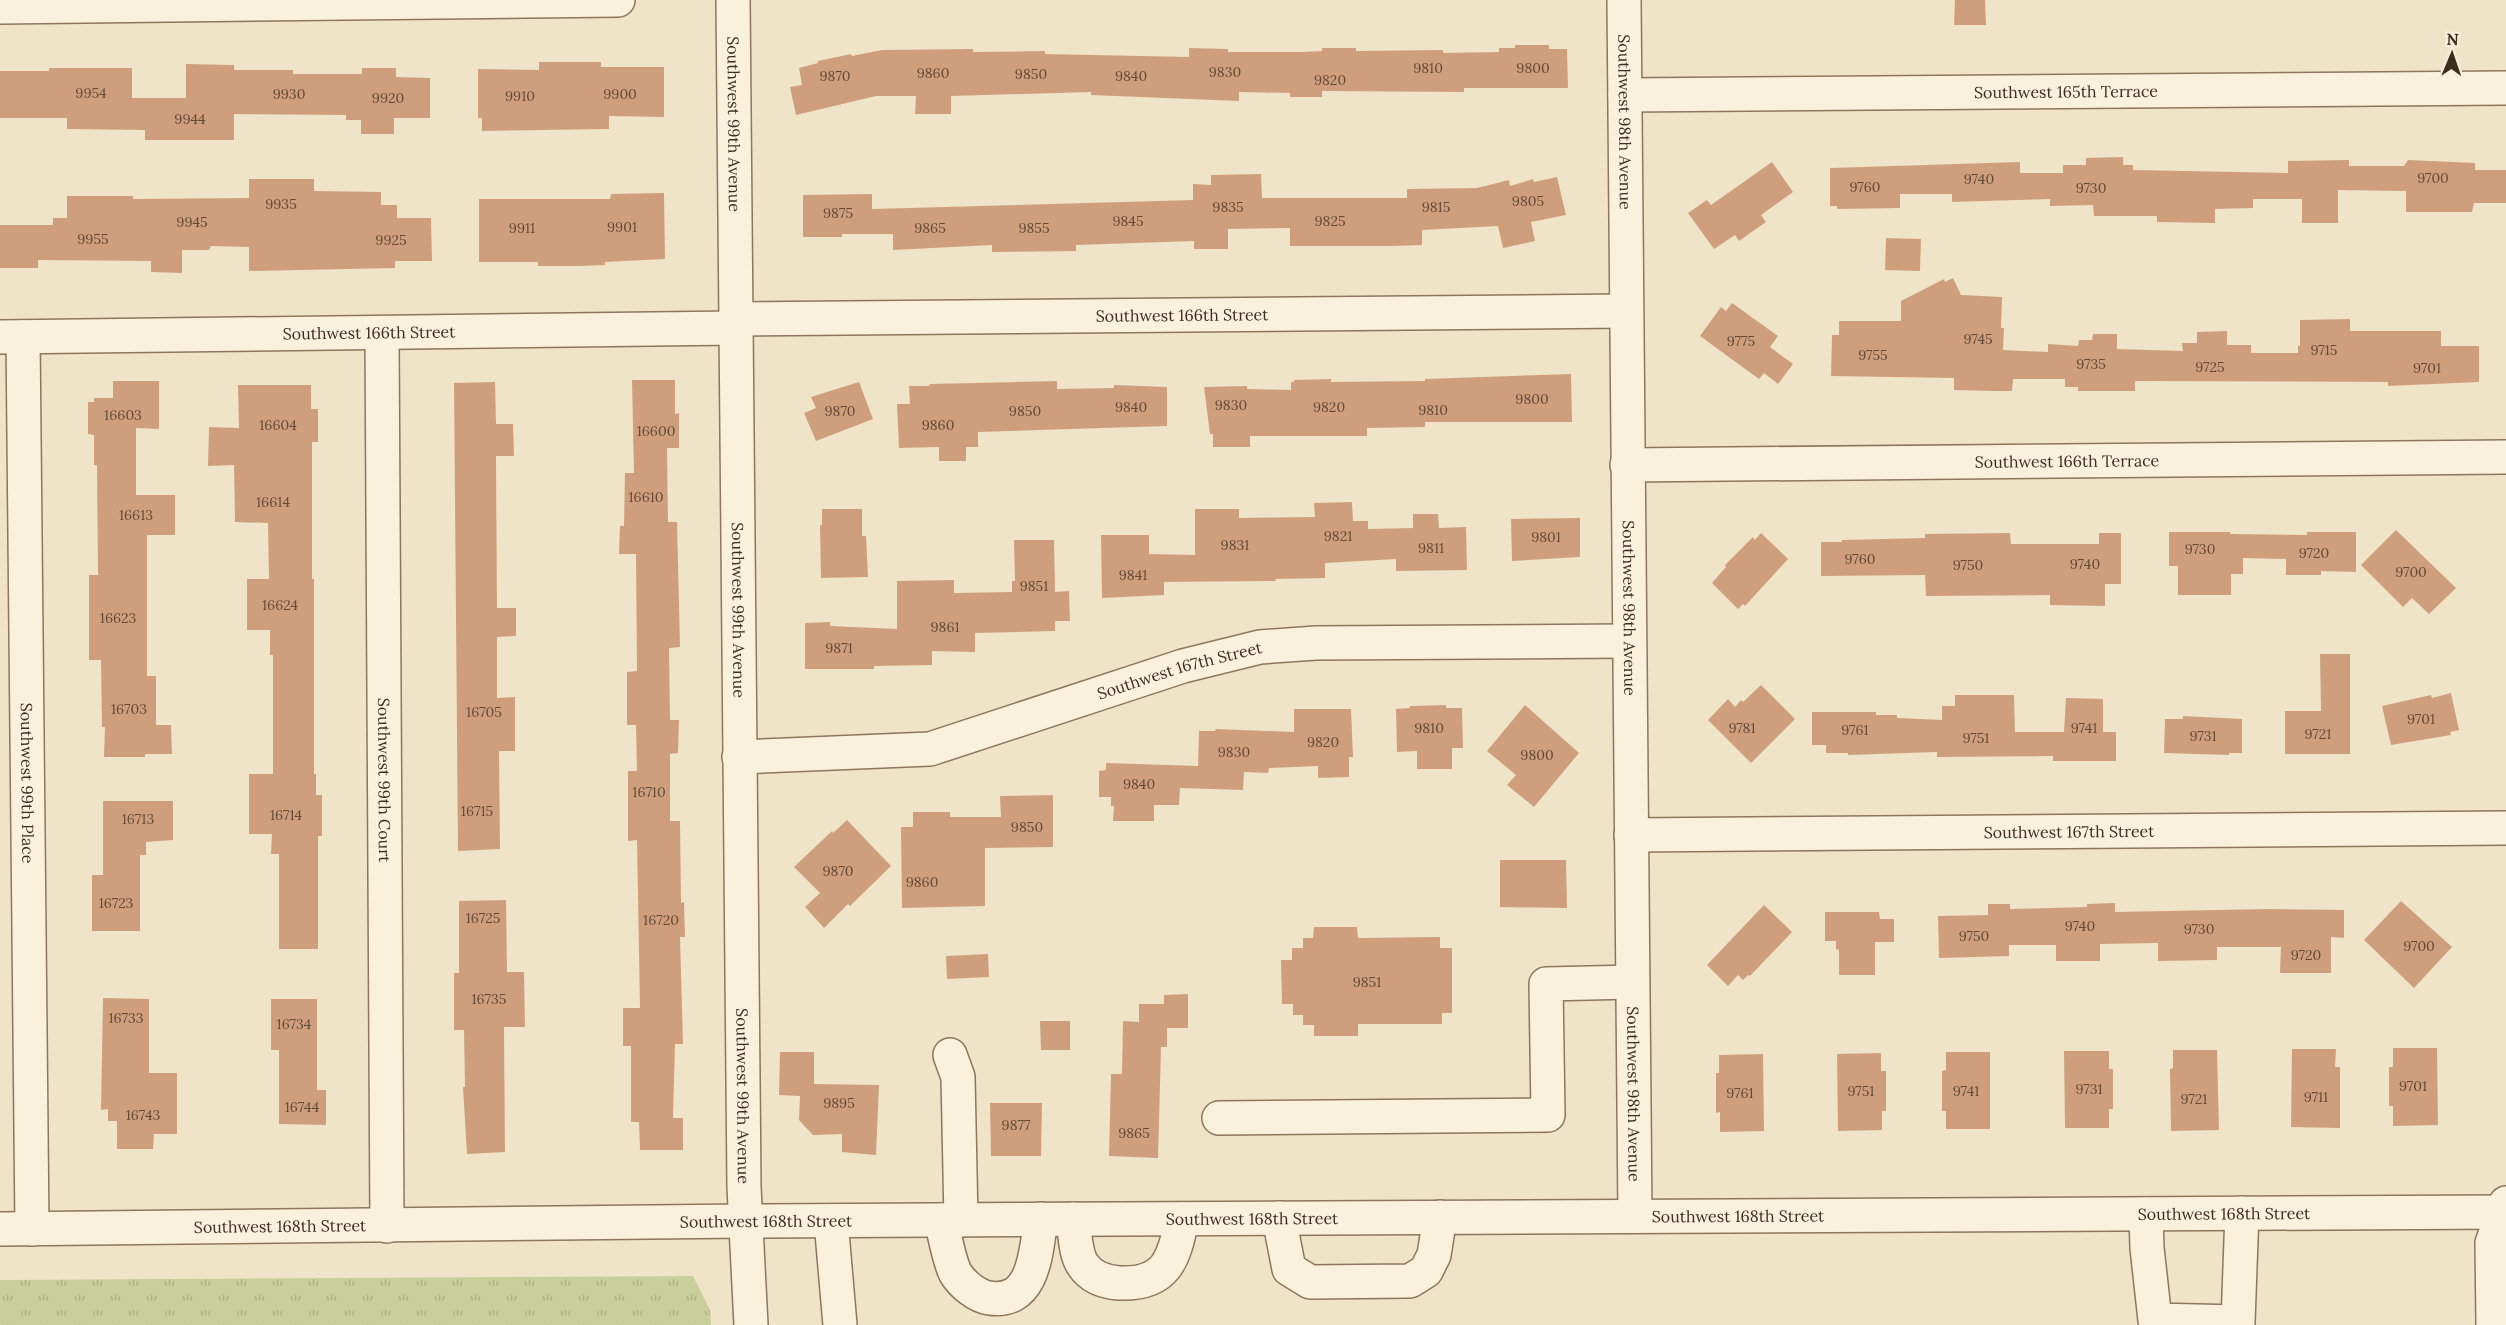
<svg xmlns="http://www.w3.org/2000/svg" width="2506" height="1325" font-family="Lora,serif">
<style>
.grass{fill:url(#grass-tufts)}
.building{fill:#cf9f7d}
.lines{fill:none;stroke-linecap:round;stroke-linejoin:round}
.minor-casing{stroke:#8d765c;stroke-width:36}
.minor{stroke:#faf1dc;stroke-width:33}
.labels{text-anchor:middle;stroke-width:4.5;stroke-linejoin:round;paint-order:stroke}
.number-label{font-size:14px;fill:#624a37}
.street-label{font-size:16px;fill:#3d2e20;stroke:#f7eed8}
</style>
<defs>
<pattern id="grass-tufts" width="24" height="20" patternUnits="userSpaceOnUse" patternTransform="scale(1.5)"><rect width="24" height="20" fill="#c9cf9b"/><path d="M3 7l-1-3M5 7V3M7 7l1-3M15 17l-1-3M17 17v-4M19 17l1-3" fill="none" stroke="#aeb285"/></pattern>
</defs>
<rect width="100%" height="100%" fill="#f0e4c8"/>
<path class="grass" d="M693,1276l17,34 1,15h-711v-45z"/>
<path class="building" d="M1955,0h30l1,25h-32z
M1515,45h34v4h18l1,39h-104v4l-142,-1v6h-32v-4l-51,-1v9l-148,-6v-3l-140,4v18h-36l1,-18h-40l-80,19 -6,-28 12,-2 -3,-17 19,-5v-2l33,-7 1,2 30,-6 91,-1v3l72,-1v3l144,3v-9l39,1v3h74l20,-1v-3h34v3l87,-1v3l56,-1v-4h16z
M539,62h62v5h63v50l-55,-1v13l-127,2v-13h-4v-49l61,1z
M186,64l48,1v5h59v4h69v-6h34v9l34,1v40h-36v16h-33v-14h-15v-5l-112,-1v26h-89v-10l-78,-1v-11h-67v-47h49v-3h83v30h54z
M2123,157v8h10v5l155,3v-12l61,-1v6h55l4,-6 67,3v7h31v33h-32l-2,9h-66v-21l-68,-1v33h-36v-24h-49v9l-38,1v14l-58,-1v-6h-63l-1,-11 -43,1v-7l-98,3v-8h-52v14l-63,1v-3h-7v-38l190,-6v11h43v-8h23v-7z
M1772,162l21,30 -32,23 5,7 -27,19 -4,-6 -21,14 -26,-36 19,-13 4,5z
M1261,174l1,24h145v-9l70,-1 32,-8 1,6 23,-7 1,3 23,-5 9,38 -35,7 4,19 -32,7 -5,-22 -76,4v15l-29,1h-103v-18l-62,1v20h-34v-8l-118,4v6l-84,1v-7l-99,5v-16h-51v3h-39v-42l69,-1v15l321,-9v-16l18,1v-10z
M249,179h65v12l67,1v13h16v13h34l1,43h-37v7l-146,3v-24l-38,-1 -2,4h-27v23l-31,-1v-11l-113,-1v8h-38v-43h53v-7h14v-22h66v3l116,-1z
M664,193l1,66 -60,3v3l-24,1h-43v-4h-59v-63h131l1,-5z
M1886,238l35,1 -1,32 -35,-1z
M1953,278l8,17 41,2 -1,31h3l-1,22 45,2v-8l30,2 1,-6h13l1,-6h24v15l66,2 -1,-8h15v-11l30,-1v14h24v8h47v-7h2v-26l50,-1v12h91v15h38v36l-91,4v-4l-253,-1v10h-57v-4h-13v-8h-52l-1,12h-17l-41,-1v-12l-123,-2 1,-41h7v-14h62v-20l43,-22 1,3z
M1732,303l46,33 -8,11 23,17 -15,20 -14,-11 -5,6 -59,-43 21,-29 5,4z
M1571,374l1,48h-147v5l-58,1v8h-117v11h-37v-13h-3l-6,-47 43,-1v3l44,1v-8h3v-2l37,-1v3l94,-1v-2z
M632,380h43v34l4,-1v35h-12l1,74h9l3,125 -11,1 1,72h9l-1,33 -8,1v67h10l1,82 3,-1 1,35h-5l3,107h-8l-2,74h10v32h-43l-1,-28h-8v-76h-8v-38h17l-3,-168 -9,1v-70h9l-1,-46h-9v-53l10,-1 -1,-117h-17l1,-28h4l1,-53h9z
M113,381h46v48l-23,-1v67h39v40h-28v141h9v49h15l1,29h-27v3h-41l1,-30h-3l-1,-67h-12v-85h9l-1,-110h-3v-30l-6,-1v-32h6v-4h19z
M1057,381v8l57,-1v-3l53,2v39l-189,6v15h-12v14h-27v-14l-40,1 -2,-44h13l-1,-18h20l1,-2z
M495,382l1,42h17l1,32h-18l1,152h19v28l-19,1v61l18,-1v54h-16l1,98 -42,2 -4,-468z
M859,382l14,37 -57,22 -12,-28 12,-5 -5,-11z
M238,385h73v24h7v33h-6v137h2v195h2v21h6v41h-4v113h-39v-95h-8l1,-20h-23v-60h24v-119h-3v-25h-23v-51h22l-1,-56 -33,-1 -1,-57 -26,1 1,-39 30,1z
M1352,502l1,19h15v8l45,-1v-14h25l1,14 27,-1 1,43 -71,1v-12l-71,4v15l-50,1 1,2 -112,1v13l-62,3 -1,-63h48v19l46,1v-46h44v9l76,-1 -1,-14z
M822,509h40v27h4l2,41 -47,1 -1,-53h2z
M1580,518v39l-68,4 -1,-42z
M2396,530l60,58 -27,26 -17,-16 -9,9 -42,-42z
M2169,532h61v2l77,1v-3h49v40l-35,-1v4h-35v-16l-43,-1v16h-12v21h-53v-29h-9z
M1761,533l27,26 -43,47 -2,-2 -5,5 -26,-26 14,-16 -1,-2 28,-28 2,3z
M2010,533l1,11h88v-11h22v51h-16v22l-55,-1v-10l-124,1 -1,-21 -104,1v-34h21v-2l83,-2v-4z
M1014,540h40l1,52 14,-1 1,30h-15v10l-80,2v19l-43,-1v14l-58,1v3h-69v-46l25,-1v4l67,3v-48l57,-1v13l58,-1v-11h3z
M2320,654h30v100h-65v-43h36z
M1761,685l34,34 -44,44 -43,-43 20,-21 7,8 6,-7 2,2z
M2451,693l8,37 -9,2 1,3 -60,10 -9,-39 49,-11 1,3z
M1955,695h59l1,37h49l2,-34 37,1v33h13v29h-63v-5l-116,1v-5l-89,3v-2h-22v-8h-14v-33h64v3h21v3l45,2v-14h13z
M1446,705v3h16l1,40h-11v21h-35v-18l-20,1 -1,-43 14,-1v-2z
M1525,705l54,48 -45,54 -27,-22 9,-10 -29,-24z
M1294,709h57l2,48h-4v20l-31,1v-12l-49,2 -1,5 -24,-1 -1,18 -63,-2 -1,17h-25v16h-41l1,-15h-3v-9h-12v-26l7,-1v-7l92,3 1,-35h16l1,-2 78,3z
M2183,716l59,3v34h-13v2l-65,-2 1,-34h18z
M1053,795v52l-68,1v58l-83,2 -1,-81h12v-15h37v5h51l-1,-21z
M103,801h70v39l-27,2v13h-6v76h-48v-56h11z
M847,820l44,46 -41,40 -2,-2 -24,24 -19,-21 15,-14 -26,-26 38,-36 1,2z
M1500,860h66l1,48 -67,-1z
M506,900l1,72h17l1,55h-21l1,125 -38,2 -4,-67h2l-1,-57h-10v-57h5v-72z
M2401,901l51,46 -38,41 -50,-48z
M2115,903v9l154,-3 75,1v28l-13,-1v36h-51l1,-26h-64v13l-59,1v-18l-58,1v17h-44v-16h-47v11l-70,2 -1,-42 50,-1v-11h22v5l77,-2v-3z
M1764,905l28,27 -42,44 -2,-1 -5,5 -5,-5 -10,11 -21,-21z
M1825,912h54l1,7h14v23h-19v33h-36v-25l-3,-1v-8h-11z
M1314,927h43l1,11 82,-1v11h12v65h-10v11h-84v12h-44v-11h-11v-10h-10v-11h-11l-1,-44h11v-12h11v-10h10z
M988,954l1,23 -42,2 -1,-23z
M1188,994v34h-21v19h-6l-3,111 -49,-2 2,-82h11l1,-53 16,1v-18h25v-9z
M103,998l46,1v74h28v61h-23l-1,15h-36v-28h-9v-12l-7,1z
M271,999h46v91h9v35l-47,-1v-74h-8z
M1040,1021h30v29h-29z
M2393,1048h44l1,77 -45,1v-20h-4v-39h4z
M2292,1049h44l-1,18h5v61l-49,-1z
M2173,1050h44l2,80 -48,1 -1,-62 3,-1z
M2064,1051h45v18h4v40h-4v19h-44z
M780,1052h34v32l65,1 -3,70 -34,-3v-18l-29,1 -14,-15 1,-24 -21,-1z
M1946,1052h44v77h-44v-18h-4v-40l4,-1z
M1881,1053v18h5v40h-4v19l-44,1 -1,-77z
M1763,1054l1,77 -44,1v-20l-4,1v-40h3v-18z
M990,1103h52l-1,53h-50z"/>
<g class="lines">
<defs>
<g id="minor">
<path id="s1" d="M733,0l11,1187 7,138"/>
<path id="s2" d="M1624,0l11,1216"/>
<path d="M0,7l618,-7"/>
<path id="s3" d="M1625,95l881,-7"/>
<path id="s4" d="M736,319l889,-8"/>
<path id="s5" d="M382,333l5,893"/>
<path id="s6" d="M0,337l737,-9"/>
<path id="s7" d="M23,337l9,892"/>
<path id="s8" d="M1627,465l879,-8"/>
<path id="s9" d="M739,757l191,-8 253,-83 77,-19 56,-4 313,-2"/>
<path id="s10" d="M1631,835l875,-7"/>
<path d="M950,1055l8,22 3,143"/>
<path d="M1219,1118l329,-3 -2,-131 86,-2"/>
<path d="M2146,1214l1,34 8,72 83,2 4,-109"/>
<path d="M1279,1218l10,51 21,13 100,-1 16,-10 8,-16 6,-38"/>
<path d="M1073,1219c2,13 2,35 10,46 8,12 22,17 36,18 47,2 55,-23 63,-64"/>
<path d="M941,1220c4,15 8,42 15,54 7,11 21,22 33,24 46,7 47,-48 52,-79"/>
<path d="M831,1221l9,104"/>
<path id="s11" d="M0,1229l746,-8 1760,-9"/>
<path d="M2493,1325l-1,-82 14,-40"/>
</g>
</defs>
<use href="#minor" class="minor-casing"/>
<use href="#minor" class="minor"/>
</g>
<g class="labels">
<g class="number-label">
<text x="1428" y="73">9810</text>
<text x="1533" y="73">9800</text>
<text x="1225" y="77">9830</text>
<text x="933" y="78">9860</text>
<text x="1031" y="79">9850</text>
<text x="835" y="81">9870</text>
<text x="1131" y="81">9840</text>
<text x="1330" y="85">9820</text>
<text x="91" y="98">9954</text>
<text x="289" y="99">9930</text>
<text x="620" y="99">9900</text>
<text x="520" y="101">9910</text>
<text x="388" y="103">9920</text>
<text x="190" y="124">9944</text>
<text x="2433" y="183">9700</text>
<text x="1979" y="184">9740</text>
<text x="1865" y="192">9760</text>
<text x="2091" y="193">9730</text>
<text x="1528" y="206">9805</text>
<text x="281" y="209">9935</text>
<text x="1228" y="212">9835</text>
<text x="1436" y="212">9815</text>
<text x="838" y="218">9875</text>
<text x="1128" y="226">9845</text>
<text x="1330" y="226">9825</text>
<text x="192" y="227">9945</text>
<text x="622" y="232">9901</text>
<text x="522" y="233">9911</text>
<text x="930" y="233">9865</text>
<text x="1034" y="233">9855</text>
<text x="93" y="244">9955</text>
<text x="391" y="245">9925</text>
<text x="1978" y="344">9745</text>
<text x="1741" y="346">9775</text>
<text x="2324" y="355">9715</text>
<text x="1873" y="360">9755</text>
<text x="2091" y="369">9735</text>
<text x="2210" y="372">9725</text>
<text x="2427" y="373">9701</text>
<text x="1532" y="404">9800</text>
<text x="1231" y="410">9830</text>
<text x="1131" y="412">9840</text>
<text x="1329" y="412">9820</text>
<text x="1433" y="415">9810</text>
<text x="840" y="416">9870</text>
<text x="1025" y="416">9850</text>
<text x="123" y="420">16603</text>
<text x="278" y="430">16604</text>
<text x="938" y="430">9860</text>
<text x="656" y="436">16600</text>
<text x="646" y="502">16610</text>
<text x="273" y="507">16614</text>
<text x="136" y="520">16613</text>
<text x="1338" y="541">9821</text>
<text x="1546" y="542">9801</text>
<text x="1235" y="550">9831</text>
<text x="1431" y="553">9811</text>
<text x="2200" y="554">9730</text>
<text x="2314" y="558">9720</text>
<text x="1860" y="564">9760</text>
<text x="2085" y="569">9740</text>
<text x="1968" y="570">9750</text>
<text x="2411" y="577">9700</text>
<text x="1133" y="580">9841</text>
<text x="1034" y="591">9851</text>
<text x="280" y="610">16624</text>
<text x="118" y="623">16623</text>
<text x="945" y="632">9861</text>
<text x="839" y="653">9871</text>
<text x="129" y="714">16703</text>
<text x="484" y="717">16705</text>
<text x="2421" y="724">9701</text>
<text x="1429" y="733">9810</text>
<text x="1742" y="733">9781</text>
<text x="2084" y="733">9741</text>
<text x="1855" y="735">9761</text>
<text x="2318" y="739">9721</text>
<text x="2203" y="741">9731</text>
<text x="1976" y="743">9751</text>
<text x="1323" y="747">9820</text>
<text x="1234" y="757">9830</text>
<text x="1537" y="760">9800</text>
<text x="1139" y="789">9840</text>
<text x="649" y="797">16710</text>
<text x="477" y="816">16715</text>
<text x="286" y="820">16714</text>
<text x="138" y="824">16713</text>
<text x="1027" y="832">9850</text>
<text x="838" y="876">9870</text>
<text x="922" y="887">9860</text>
<text x="116" y="908">16723</text>
<text x="483" y="923">16725</text>
<text x="661" y="925">16720</text>
<text x="2080" y="931">9740</text>
<text x="2199" y="934">9730</text>
<text x="1974" y="941">9750</text>
<text x="2419" y="951">9700</text>
<text x="2306" y="960">9720</text>
<text x="1367" y="987">9851</text>
<text x="489" y="1004">16735</text>
<text x="126" y="1023">16733</text>
<text x="294" y="1029">16734</text>
<text x="2413" y="1091">9701</text>
<text x="2089" y="1094">9731</text>
<text x="1861" y="1096">9751</text>
<text x="1966" y="1096">9741</text>
<text x="1740" y="1098">9761</text>
<text x="2316" y="1102">9711</text>
<text x="2194" y="1104">9721</text>
<text x="839" y="1108">9895</text>
<text x="302" y="1112">16744</text>
<text x="143" y="1120">16743</text>
<text x="1016" y="1130">9877</text>
<text x="1134" y="1138">9865</text>
</g>
<g class="street-label">
<text dy="6" stroke="none"><textPath href="#s3" startOffset="441">Southwest 165th Terrace</textPath></text>
<text dy="6" stroke="none"><textPath href="#s2" startOffset="122">Southwest 98th Avenue</textPath></text>
<text dy="6" stroke="none"><textPath href="#s1" startOffset="124">Southwest 99th Avenue</textPath></text>
<text dy="6" stroke="none"><textPath href="#s4" startOffset="446">Southwest 166th Street</textPath></text>
<text dy="6" stroke="none"><textPath href="#s6" startOffset="369">Southwest 166th Street</textPath></text>
<text dy="6" stroke="none"><textPath href="#s8" startOffset="440">Southwest 166th Terrace</textPath></text>
<text dy="6" stroke="none"><textPath href="#s2" startOffset="608">Southwest 98th Avenue</textPath></text>
<text dy="6" stroke="none"><textPath href="#s1" startOffset="610">Southwest 99th Avenue</textPath></text>
<text dy="6" stroke="none"><textPath href="#s9" startOffset="453">Southwest 167th Street</textPath></text>
<text dy="6" stroke="none"><textPath href="#s5" startOffset="447">Southwest 99th Court</textPath></text>
<text dy="6" stroke="none"><textPath href="#s7" startOffset="446">Southwest 99th Place</textPath></text>
<text dy="6" stroke="none"><textPath href="#s10" startOffset="438">Southwest 167th Street</textPath></text>
<text dy="6" stroke="none"><textPath href="#s2" startOffset="1094">Southwest 98th Avenue</textPath></text>
<text dy="6" stroke="none"><textPath href="#s1" startOffset="1096">Southwest 99th Avenue</textPath></text>
<text dy="6" stroke="none"><textPath href="#s11" startOffset="2224">Southwest 168th Street</textPath></text>
<text dy="6" stroke="none"><textPath href="#s11" startOffset="1738">Southwest 168th Street</textPath></text>
<text dy="6" stroke="none"><textPath href="#s11" startOffset="1252">Southwest 168th Street</textPath></text>
<text dy="6" stroke="none"><textPath href="#s11" startOffset="766">Southwest 168th Street</textPath></text>
<text dy="6" stroke="none"><textPath href="#s11" startOffset="280">Southwest 168th Street</textPath></text>
</g>
</g>
<g transform="translate(2452 54) rotate(2)" stroke="#f7eed8" stroke-width="4.5" paint-order="stroke">
<path d="M0-4.5L10 22L0 15L-10 22Z" fill="#3d2e20"/>
<text y="-9" font-size="16" font-weight="bold" text-anchor="middle" fill="#3d2e20">N</text>
</g>
</svg>
